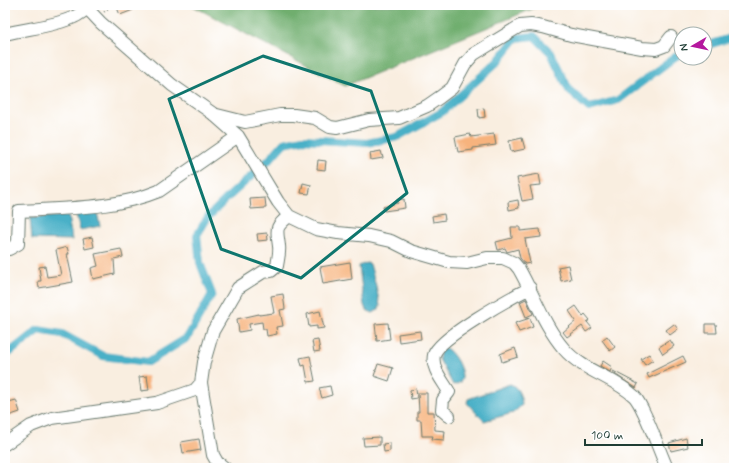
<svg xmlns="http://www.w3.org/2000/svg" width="739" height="473" font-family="Mynerve,sans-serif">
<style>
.forest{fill:#70ae6e;stroke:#487651}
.water{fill:#49b0c7;stroke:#34767e}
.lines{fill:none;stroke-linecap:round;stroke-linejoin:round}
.canal{stroke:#49b0c7;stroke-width:8}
.building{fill:#f7b37d}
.minor-casing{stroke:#6b7b70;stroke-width:14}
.path{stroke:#6b7b70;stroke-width:1.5;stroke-dasharray:1 3;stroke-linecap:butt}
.minor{stroke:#fff;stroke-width:12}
.marked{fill:none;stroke:#0f766e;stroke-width:3;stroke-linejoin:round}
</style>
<rect width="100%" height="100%" fill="#fff"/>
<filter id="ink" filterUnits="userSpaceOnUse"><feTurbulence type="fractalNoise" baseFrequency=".025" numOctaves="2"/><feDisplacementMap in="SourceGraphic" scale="8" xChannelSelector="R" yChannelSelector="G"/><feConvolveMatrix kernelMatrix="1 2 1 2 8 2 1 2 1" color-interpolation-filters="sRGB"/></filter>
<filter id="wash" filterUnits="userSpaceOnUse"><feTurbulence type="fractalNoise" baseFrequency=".012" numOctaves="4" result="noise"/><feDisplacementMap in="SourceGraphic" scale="16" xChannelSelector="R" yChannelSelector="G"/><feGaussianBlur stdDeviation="0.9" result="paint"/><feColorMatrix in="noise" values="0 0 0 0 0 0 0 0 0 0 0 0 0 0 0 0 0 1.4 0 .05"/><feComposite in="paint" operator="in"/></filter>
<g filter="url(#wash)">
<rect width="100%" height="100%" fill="#f9eee0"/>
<path class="forest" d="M191,5h351l-197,81z"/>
<path class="water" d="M96,208l4,18 -20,4 -4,-16z
M68,216l4,24 -40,-1 -2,-21z
M367,263l3,1 6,22 4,20 -2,4 -5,3 -7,-3 -2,-5 -5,-39z
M445,348c8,3 18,21 17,30 -1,5 -5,6 -9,7l-14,-26 1,-7z
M510,384c8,2 12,14 12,21l-9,8 -29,8 -17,-18 1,-4z"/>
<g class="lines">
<path class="canal" d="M705,46l29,-9
M5,356l33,-26 24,4 41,22 45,6 39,-24 25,-44 -12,-31 -3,-28 11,-18 18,-18 43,-39 15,-17 19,-4 64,4 30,-6 45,-25 55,-50 19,-24 18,-2 17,17 18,37 20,18 29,-8 58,-44 5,-2"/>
</g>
<g id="blocks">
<path class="building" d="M116,5h16l1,5 -13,5z
M484,108l1,9 -6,1 -1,-9z
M470,134l1,3 23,-3 2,11 -23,3v2l-15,2 -3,-15z
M522,138l3,11 -14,3 -2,-11z
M381,151l2,7 -12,2 -1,-7z
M318,160l8,1 -1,9 -8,-1z
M539,174l2,11 -11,1 3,13 -11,2 -5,-23z
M303,183l8,2 -2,9 -8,-1z
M265,198l1,10 -15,1 -1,-10z
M404,199l1,9 -21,3 -1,-4 15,-4 -1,-3z
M518,200l1,8 -10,2 -1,-8z
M444,214l1,6 -12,2 -1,-6z
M511,227h9v4l20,-2 1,8 -16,2 5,24 -5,1 -5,-6 -2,-9 -11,3 -2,-4 -7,2 -2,-8 16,-4z
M267,233l1,7 -10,1 -1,-7z
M92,237l2,10 -9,2 -2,-10z
M67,247l2,7h-2l6,28 -34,6 -1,-7h3l-2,-14 6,-1 2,11 14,-2 -5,-25z
M121,249l2,8 -9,2 1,15 -22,5 -2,-11 7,-2 -3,-12z
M350,262l2,17 -29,5 -3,-17z
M568,265l3,14 -10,2 -3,-14z
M283,294l2,15 -5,1 3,16 -7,1 1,7 -10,2 -1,-7h-3l-1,-7 -13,2 1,6 -11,2 -2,-13 22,-5v1l15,-2 -3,-17z
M526,299l7,15 -7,3 -6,-15z
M576,306l7,10 2,-2 5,6 -3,2 5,6 -6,4 -4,-6 -15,11 -4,-5 13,-11 -7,-10z
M320,311l4,17 -7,1v-3l-8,1 -2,-13z
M530,318l3,9 -14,5 -4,-9z
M388,323l2,16 -13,2 -2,-17z
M674,324l4,5 -8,6 -4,-5z
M706,324h10l1,9h-11z
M420,331l1,8 -22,3 -1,-8z
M607,336l8,11 -5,4 -8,-11z
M318,340l2,11 -6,1 -2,-11z
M670,340l4,6 -11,8 -4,-7z
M515,348l3,9 -16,5 -2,-8z
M649,354l4,6 -8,5 -4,-6z
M310,356l5,25 -7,1 -3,-17 -3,1 -2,-8z
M683,356l3,6 -37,16 -2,-4z
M603,361l9,6 -2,5 -10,-6z
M378,364l15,4 -4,13 -15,-5z
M613,371l25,13 -2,4 -23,-15z
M147,376l2,14 -8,1 -2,-14z
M330,386l2,9 -10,3 -3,-10z
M416,389l1,9 -6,1 -1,-9z
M418,393h9v19h7l1,18 10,1 -1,9 -12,-1 1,-3h-11l-1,-16h-4v-8h2z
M16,400l4,12 -12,4 -3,-13z
M380,437v8l-16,1 -1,-8z
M686,438l2,9 -17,4 -2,-8z
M199,439l2,11 -18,3 -2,-11z
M390,443v8l-6,1 -1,-8z"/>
</g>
</g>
<g filter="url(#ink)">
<use href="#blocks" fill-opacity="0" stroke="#6b7b70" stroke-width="1"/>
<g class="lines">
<defs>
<path id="minor" d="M84,5l17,18 71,62 40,28 26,23 40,66 11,14 27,13 22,4 31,3 22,5 20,10 38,11 18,1 20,-5h16l11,5 5,6c15,26 25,57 45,80 19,22 49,28 70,47 10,10 26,57 33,72
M5,34c23,-6 47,-7 69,-17 5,-2 9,-6 13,-8
M213,114l32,8 35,-7h14l21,3 15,9 7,1 32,-8 30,-2 28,-12 13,-9 12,-9 13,-24 9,-10 46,-28 11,-1 12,2 28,8 71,13 14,1 8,-3 7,-9
M5,249h4l9,-5 1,-33c47,-3 96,-2 140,-20l79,-55
M201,383l12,72 4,7 8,6
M449,416l-7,-6 1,-10 6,-8c-6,-11 -18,-24 -15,-37 4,-17 78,-58 96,-67
M5,444l26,-18 21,-8 105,-15 38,-13 6,-7 3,-21 9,-31 25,-43 25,-16 8,-1 6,-5c1,-7 3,-14 2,-20 -2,-17 -5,-18 10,-30"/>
</defs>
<use href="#minor" class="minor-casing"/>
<path class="path" d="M104,12l8,-7"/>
<use href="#minor" class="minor"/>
</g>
</g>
<path class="marked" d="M263,56l108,35 36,102 -106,85 -80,-29 -52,-150z"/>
<rect width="739" height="473" fill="none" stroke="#fff" stroke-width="20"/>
<g transform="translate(693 46) rotate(261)"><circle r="19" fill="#ffffff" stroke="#a5b1ae"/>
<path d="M0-3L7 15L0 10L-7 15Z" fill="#b5179e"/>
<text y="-6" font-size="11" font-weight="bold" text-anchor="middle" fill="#1f3d34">N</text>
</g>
<path d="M585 439v6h117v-6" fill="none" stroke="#1f3d34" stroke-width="2"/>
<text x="591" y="439" font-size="12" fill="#1f3d34" stroke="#ffffff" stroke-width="3" paint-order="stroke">100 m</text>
</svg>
